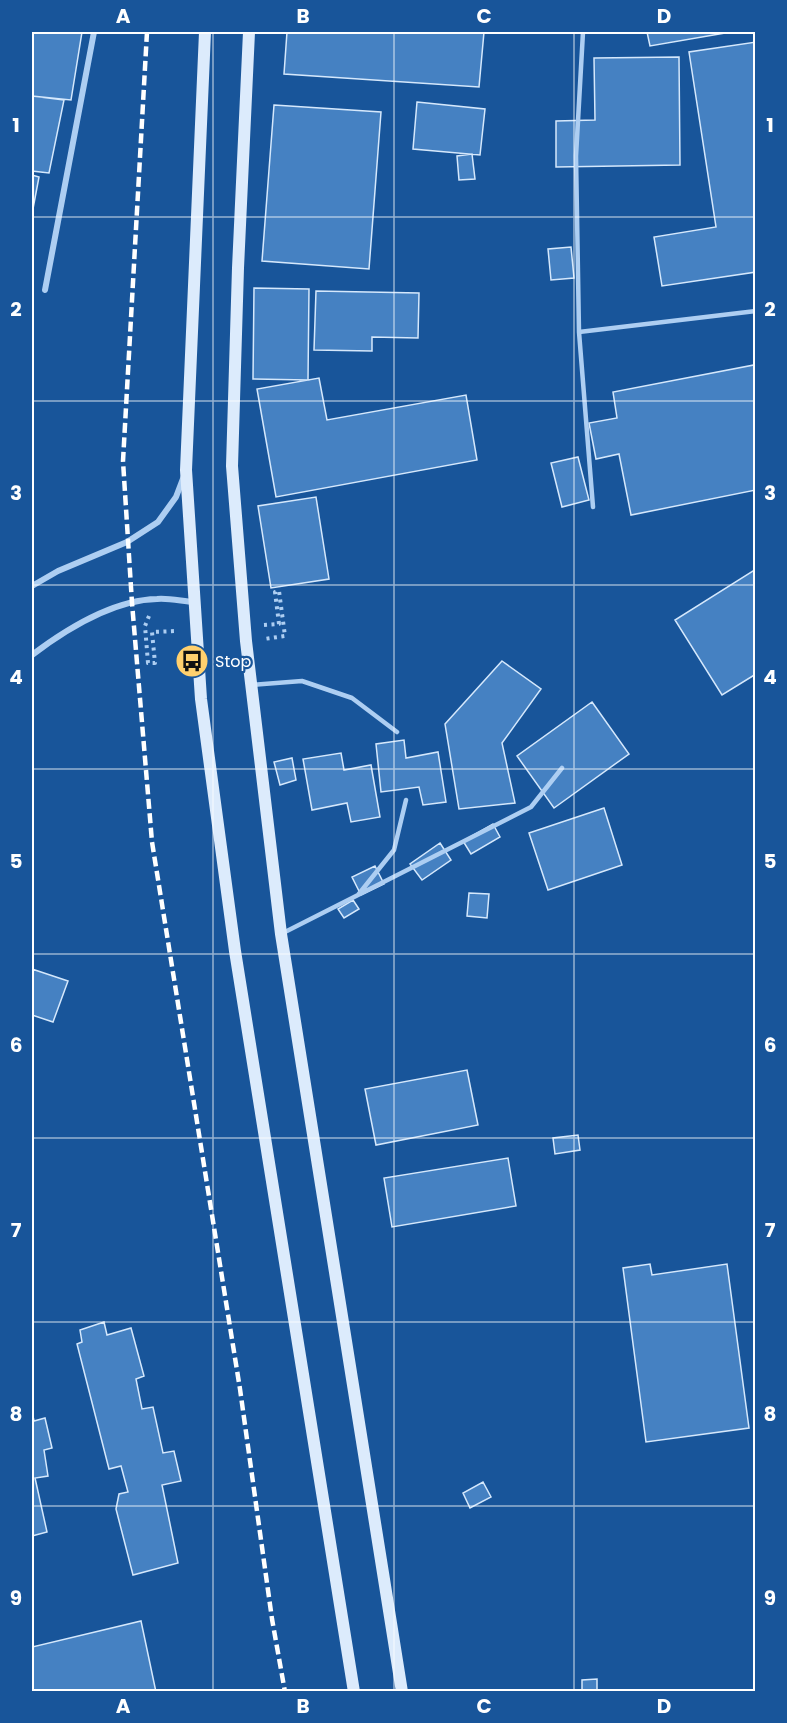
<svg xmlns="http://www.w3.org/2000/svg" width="787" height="1723" font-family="Poppins,sans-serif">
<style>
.building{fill:#4581c2;stroke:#d5e8fc;stroke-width:1.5}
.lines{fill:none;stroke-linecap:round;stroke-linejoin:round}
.path{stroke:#adcef2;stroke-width:4;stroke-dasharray:3 4.5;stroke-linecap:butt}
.lane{stroke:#adcef2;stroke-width:4.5}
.street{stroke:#adcef2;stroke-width:6}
.secondary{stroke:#dcebfc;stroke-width:12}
.rail{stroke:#fff;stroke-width:4.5;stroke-dasharray:10 4.5;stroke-linecap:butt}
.grid{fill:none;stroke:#fff;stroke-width:1.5;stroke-opacity:0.55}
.labels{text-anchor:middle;stroke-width:4.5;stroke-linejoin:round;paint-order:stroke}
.poi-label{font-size:16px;fill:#fff;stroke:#18559a;text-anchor:start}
.neatline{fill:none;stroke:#fff;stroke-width:2}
.grid-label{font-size:20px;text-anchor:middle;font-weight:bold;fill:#fff}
</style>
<rect width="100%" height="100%" fill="#18559a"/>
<path class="building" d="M32,32h50l-11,68 -39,-4z
M287,32h197l-5,55 -195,-13z
M647,32h84l-81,14z
M756,42v230l-94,14 -8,-49 62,-10 -27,-175z
M679,57l1,108 -124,2v-46l39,-1 -1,-62z
M32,96l32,4 -15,73 -17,-2z
M417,102l68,7 -5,46 -67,-6z
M274,105l107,7 -12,157 -107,-8z
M472,154l3,25 -16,1 -2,-24z
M32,175l7,2 -7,37z
M571,247l3,31 -23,2 -3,-31z
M254,288l55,1 -1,91 -55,-1z
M316,291l103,2 -1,45 -46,-1v14l-58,-1z
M754,365l2,11v114l-125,25 -12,-61 -23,5 -7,-36 28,-5 -4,-26z
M319,378l8,42 139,-25 11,65 -201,37 -19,-108z
M578,457l11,43 -27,7 -11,-44z
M316,497l13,82 -58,9 -13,-82z
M756,569v105l-34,21 -47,-75z
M502,661l39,28 -39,54 13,60 -56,6 -14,-85z
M592,702l37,52 -75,54 -37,-52z
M404,740l2,18 32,-6 8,50 -23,3 -4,-18 -38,5 -5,-48z
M341,753l3,17 27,-5 9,52 -29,5 -4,-19 -35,7 -9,-51z
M292,758l4,22 -16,5 -6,-23z
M604,808l18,57 -74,25 -19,-57z
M493,824l7,13 -29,17 -8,-13z
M440,843l11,17 -29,20 -12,-16z
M375,866l9,18 -23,11 -9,-18z
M469,893l20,1 -2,24 -20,-2z
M353,900l6,9 -15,9 -6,-9z
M32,969l36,12 -15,41 -21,-7z
M467,1070l11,55 -102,20 -11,-56z
M578,1135l2,15 -25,4 -2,-16z
M508,1158l8,48 -124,21 -8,-49z
M650,1264l2,11 75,-11 22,164 -103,14 -23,-174z
M104,1322l3,13 24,-7 13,48 -8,3 6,30 11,-2 10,46 11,-2 7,30 -19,4 16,78 -45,12 -17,-66 3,-15 9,-2 -7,-26 -12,3 -32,-125 5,-2 -2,-12z
M32,1412l2,9 11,-3 7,30 -8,2 4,26 -13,2 12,54 -15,4z
M483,1482l8,15 -21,11 -7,-15z
M141,1621l15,71h-124v-45z
M597,1679v13h-15v-12z"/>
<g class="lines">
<path class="path" d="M149,616l-4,10 3,37h7l-3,-31 24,-1
M264,625l15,-1 -4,-32 4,-1 6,45 -21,3"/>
<path class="lane" d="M583,32l-7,124 3,176 14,175
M579,332l177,-21
M252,685l50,-4 50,17 45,34
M358,895l173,-88 31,-39
M283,933l75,-38 36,-45 12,-50"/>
<path class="street" d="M45,290l49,-258
M32,586l26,-15 69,-29 31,-20 18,-25 8,-21
M32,655c33,-25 81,-55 125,-56 12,-1 24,2 37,3"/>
<path class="secondary" d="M205,32l-19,438 15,229 34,252 119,741
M249,32l-11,236 -6,198 14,175 35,293 121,758"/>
<path class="rail" d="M147,32l-24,429 9,142 20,239 88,547 32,230 13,73"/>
</g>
<path class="grid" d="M213,32v1660M394,32v1660M574,32v1660M32,217h724M32,401h724M32,585h724M32,769h724M32,954h724M32,1138h724M32,1322h724M32,1506h724"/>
<defs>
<symbol id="bus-disc" viewBox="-11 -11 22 22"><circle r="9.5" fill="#ffd06e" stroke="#18559a"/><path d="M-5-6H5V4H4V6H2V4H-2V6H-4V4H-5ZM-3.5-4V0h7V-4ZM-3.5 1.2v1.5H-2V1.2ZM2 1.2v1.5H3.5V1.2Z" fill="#111"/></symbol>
</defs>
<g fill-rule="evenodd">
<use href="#bus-disc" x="173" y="642" width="38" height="38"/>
</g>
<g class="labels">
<g class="poi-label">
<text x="215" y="667">Stop</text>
</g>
</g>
<rect width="787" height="1723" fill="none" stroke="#18559a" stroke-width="66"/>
<rect x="33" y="33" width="721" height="1657" class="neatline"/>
<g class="grid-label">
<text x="123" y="23">A</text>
<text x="303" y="23">B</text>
<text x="484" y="23">C</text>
<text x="664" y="23">D</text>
<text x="16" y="132">1</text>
<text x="770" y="132">1</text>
<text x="16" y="316">2</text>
<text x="770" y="316">2</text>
<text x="16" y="500">3</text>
<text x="770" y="500">3</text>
<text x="16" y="684">4</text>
<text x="770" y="684">4</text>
<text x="16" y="868">5</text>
<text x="770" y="868">5</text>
<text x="16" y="1052">6</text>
<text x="770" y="1052">6</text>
<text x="16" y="1237">7</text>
<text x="770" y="1237">7</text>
<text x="16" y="1421">8</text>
<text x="770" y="1421">8</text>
<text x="16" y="1605">9</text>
<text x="770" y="1605">9</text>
<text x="123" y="1713">A</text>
<text x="303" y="1713">B</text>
<text x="484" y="1713">C</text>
<text x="664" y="1713">D</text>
</g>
</svg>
